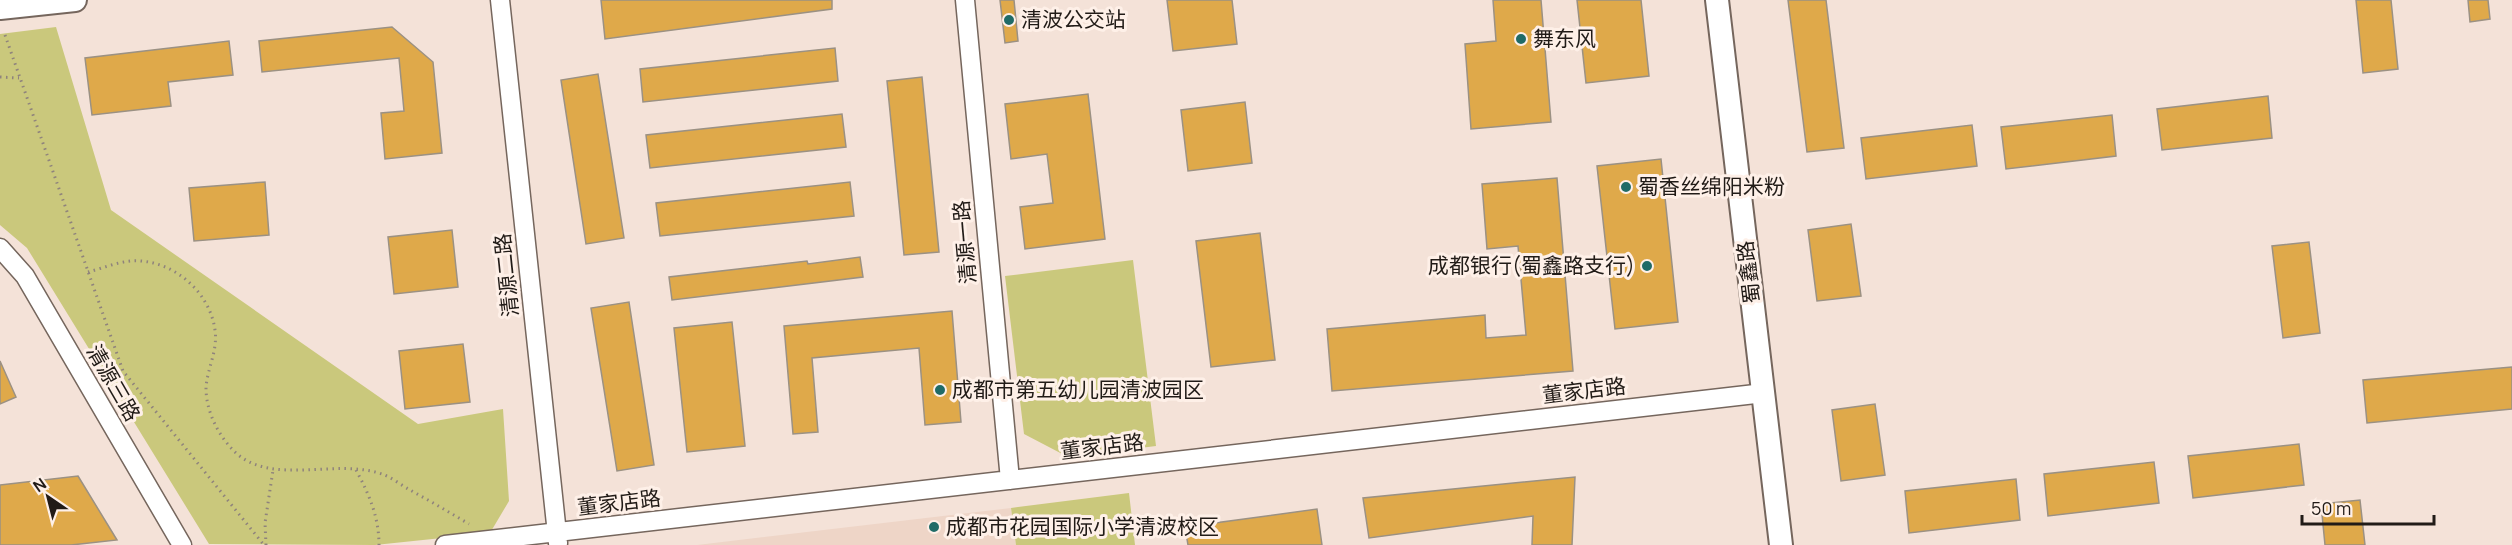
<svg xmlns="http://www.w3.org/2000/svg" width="2512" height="545" font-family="Manrope,'Noto Sans SC',sans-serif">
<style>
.built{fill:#eed5c7}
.green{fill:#cac87c}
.building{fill:#dfa94a;stroke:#9b9183;stroke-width:1.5}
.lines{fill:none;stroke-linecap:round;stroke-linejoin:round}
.minor-casing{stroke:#75665d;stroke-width:21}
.tertiary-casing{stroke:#75665d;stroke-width:26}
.path{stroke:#8f837c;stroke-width:3;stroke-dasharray:1.5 4.5;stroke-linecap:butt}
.minor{stroke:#fff;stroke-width:18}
.tertiary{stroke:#fff;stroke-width:22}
.poi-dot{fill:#206b67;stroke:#fef0e8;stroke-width:2}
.labels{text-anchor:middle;stroke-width:6;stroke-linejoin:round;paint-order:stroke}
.poi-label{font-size:21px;fill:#211b17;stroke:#fef0e8;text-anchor:start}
.street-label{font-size:21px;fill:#211b17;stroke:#fef0e8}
</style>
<rect width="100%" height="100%" fill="#f4e2d8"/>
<path class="built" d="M1011,508l5,37h-319z"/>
<path class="green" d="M56,27l55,183 307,214 85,-15 6,92 -19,32 -115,12 -166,-1 -182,-296 -27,-23v-191z
M1133,260l23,186 -88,11 -44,-23 -19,-158z
M1129,493l6,52h-119l-5,-37z"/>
<path class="building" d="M601,0h231v9l-227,30z
M1000,0h14l4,41 -13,2z
M1167,0h65l5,44 -64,7z
M1493,0h48l10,122 -80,7 -6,-85 31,-3z
M1577,0h64l8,76 -63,7z
M1788,0h38l18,148 -37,4z
M2356,0h35l7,69 -35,4z
M2468,0h20l2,19 -20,3z
M392,27l41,35 9,91 -57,6 -4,-46 23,-2 -5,-53 -137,14 -3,-31z
M229,41l4,34 -65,7 3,24 -79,9 -7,-57z
M835,48l3,33 -195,21 -3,-33z
M598,74l26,164 -38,6 -25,-164z
M922,77l17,175 -35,3 -17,-174z
M1088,94l17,145 -80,10 -5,-42 33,-4 -6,-49 -36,5 -6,-55z
M2268,96l4,42 -110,12 -5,-41z
M1245,102l7,61 -64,8 -7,-61z
M842,114l4,33 -196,21 -4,-33z
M2112,115l4,41 -110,13 -5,-42z
M1972,125l5,41 -111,13 -5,-41z
M1661,159l17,163 -63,7 -18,-163z
M1557,178l16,193 -241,20 -5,-62 158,-14 1,23 40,-3 -8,-89 -31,3 -5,-65z
M265,182l4,53 -75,6 -5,-53z
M850,182l4,34 -194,20 -4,-33z
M1851,224l10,72 -44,5 -9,-71z
M452,230l6,57 -64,7 -6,-57z
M1260,233l15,127 -64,7 -15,-126z
M2309,242l11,91 -37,5 -11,-92z
M860,257l3,20 -191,23 -3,-23 138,-16 1,3z
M629,302l25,163 -37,6 -26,-163z
M952,311l9,111 -36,3 -6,-77 -107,10 6,74 -25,2 -9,-108z
M732,322l13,124 -58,6 -13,-124z
M463,344l7,58 -65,7 -6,-58z
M0,361l16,36 -16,7z
M2512,367v42l-145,14 -4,-43z
M1875,404l10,71 -44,6 -9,-71z
M2299,444l5,41 -111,13 -5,-42z
M2154,462l5,41 -111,13 -4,-42z
M78,476l39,64 -46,5h-71v-60z
M1575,477l-3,68h-40l1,-29 -164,22 -6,-40z
M2016,479l4,41 -111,13 -4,-42z
M2360,500l5,45h-40l-4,-41z
M1317,509l5,36h-134l-3,-18z"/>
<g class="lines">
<defs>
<path id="minor" d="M500,0l58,543
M965,0l45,480
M0,248l25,28 157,269
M445,545l1319,-152"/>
<path id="tertiary" d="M1717,0l64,545
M0,8l75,-8"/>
</defs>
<use href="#minor" class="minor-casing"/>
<use href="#tertiary" class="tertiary-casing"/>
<path class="path" d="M5,35l118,336 141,174
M0,77l19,1
M88,272c16,-4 36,-13 53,-11 37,3 69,33 74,69 3,21 -8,39 -9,58 0,24 13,49 30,65 37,33 100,5 146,21 9,3 19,11 28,16 20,11 39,22 59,34
M356,470c13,24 23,47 23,75
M266,545l-1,-22 8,-53"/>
<use href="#minor" class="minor"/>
<use href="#tertiary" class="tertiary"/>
</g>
<g class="poi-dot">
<circle cx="1009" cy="20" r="6"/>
<circle cx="1521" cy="39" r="6"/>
<circle cx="1626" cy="187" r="6"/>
<circle cx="1647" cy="266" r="6"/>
<circle cx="940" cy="390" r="6"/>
<circle cx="934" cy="527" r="6"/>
</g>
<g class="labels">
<g class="poi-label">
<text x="1021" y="27">清波公交站</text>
<text x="1533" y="46">舞东风</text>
<text x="1638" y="194">蜀香丝绵阳米粉</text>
<text x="1635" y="273" text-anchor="end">成都银行(蜀鑫路支行)</text>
<text x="952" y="397">成都市第五幼儿园清波园区</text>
<text x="946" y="534">成都市花园国际小学清波校区</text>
</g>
<g class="street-label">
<text transform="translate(965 242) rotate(-95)" y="7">清源一路</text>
<text transform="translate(1749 272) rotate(-97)" y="7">蜀鑫路</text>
<text transform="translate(507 275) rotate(-96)" y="7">清源二路</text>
<text transform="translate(113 383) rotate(60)" y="7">清源三路</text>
<text transform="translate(1584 391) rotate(-7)" y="7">董家店路</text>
<text transform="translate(1102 447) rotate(-7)" y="7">董家店路</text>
<text transform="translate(619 503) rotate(-7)" y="7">董家店路</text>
</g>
</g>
<g transform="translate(48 497) rotate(325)" stroke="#fef0e8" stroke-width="4.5" paint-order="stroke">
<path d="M0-4.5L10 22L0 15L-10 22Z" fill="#211b17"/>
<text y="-9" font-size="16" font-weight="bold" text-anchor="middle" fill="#211b17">N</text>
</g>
<path d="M2302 515v9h132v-9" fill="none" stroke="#211b17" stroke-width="3"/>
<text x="2311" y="515" font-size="18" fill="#211b17" stroke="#fef0e8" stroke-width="4.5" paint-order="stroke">50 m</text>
</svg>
